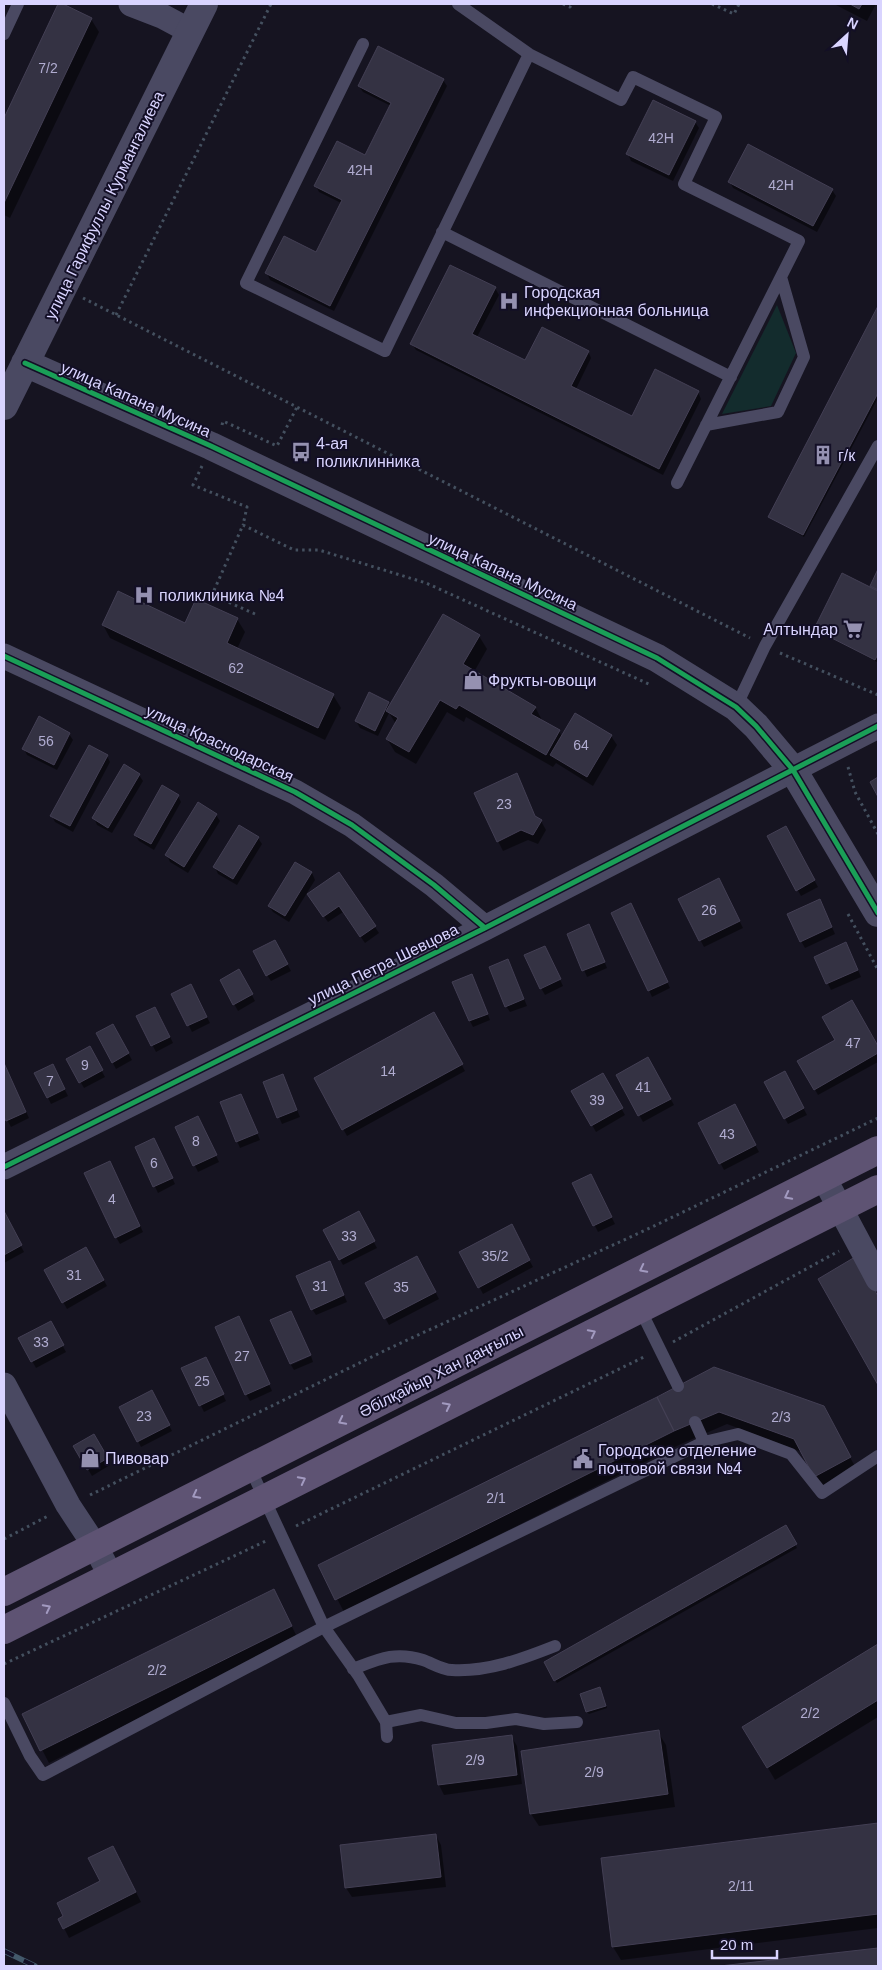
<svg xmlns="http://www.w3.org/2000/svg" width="882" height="1970" font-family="Helvetica,sans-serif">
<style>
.green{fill:#132c2d}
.shadow{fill:#0007}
.building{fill:#343243;stroke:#433f54}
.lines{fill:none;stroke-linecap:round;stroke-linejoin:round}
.path{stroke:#44505f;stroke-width:3;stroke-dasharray:2.5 4;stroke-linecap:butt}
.service{stroke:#4a4962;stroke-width:12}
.minor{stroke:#4a4962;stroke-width:25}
.tertiary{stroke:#4a4962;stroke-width:28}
.primary{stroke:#5e5373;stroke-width:28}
.rail-casing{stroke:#43596b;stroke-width:5.5}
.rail{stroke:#130f26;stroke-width:4;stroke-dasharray:11;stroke-linecap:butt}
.cycleway-casing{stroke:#130f26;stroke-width:8}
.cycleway{stroke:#1a9f57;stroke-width:5}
.oneway{stroke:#a29ac0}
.labels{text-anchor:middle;stroke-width:4;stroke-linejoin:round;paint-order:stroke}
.number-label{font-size:14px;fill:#b0acd0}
.street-label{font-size:16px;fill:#d9d4ff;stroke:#130f26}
.poi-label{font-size:16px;fill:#d9d4ff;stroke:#130f26;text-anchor:start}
</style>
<rect width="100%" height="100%" fill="#161421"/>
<path class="green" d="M777,305l19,48 -25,53 -49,8z"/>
<path class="shadow" d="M59,4l32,15 8,13 -89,186 -6,-3v-95z
M834,4h42l-9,17z
M443,80l4,6 -113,225 -64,-31 -3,-7 49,-20 25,-50 -22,-11 -3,-6 50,-29 25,-51 -28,-14 -4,-6z
M695,122l4,6 -26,53 -42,-20 -3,-7z
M730,182l102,8 4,6 -19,36 -84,-44z
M495,288l4,7 -22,42 49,25 62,-11 3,7 -15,31 56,29 66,-26 3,7 -38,76 -247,-125 -4,-6z
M878,308v90l-74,139 -34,-20z
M878,572v87l-1,3 -62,-33 59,-39 -3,-4z
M443,616l36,20 8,13 -13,23 61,35 7,13 17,11 3,6 49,-1 6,9 -24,41 -37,-23 -3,4 -87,-50 -2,5 -17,-10 -31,52 -21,-12 -8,-13 9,-15 -7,-11 -11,23 -18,-8 -4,-7 32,-18 2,4z
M237,619l8,13 -8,17 96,46 8,13 -16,32 -215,-102 -7,-13h82z
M69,734l4,6 -16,30 -30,-15 -3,-6z
M107,756l3,6 -37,70 -18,-10 -3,-6z
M517,774l19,44 5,3 5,9 -8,14 -10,-4 -25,11 -5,-10z
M139,775l4,6 -31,52 -15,-8 -3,-7z
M178,796l3,6 -27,48 -15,-9 -4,-6z
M216,815l4,6 -32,52 -18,-11 -3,-7z
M785,827l33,60 -17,9 -33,-60z
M258,838l4,6 -25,41 -19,-11 -3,-7z
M295,864l17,9 3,7 -26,42 -16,-10 -4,-6z
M339,874l40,59 -14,10 -22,-31 -15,10 -16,-22z
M722,886l21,42 -39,19 -25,-48z
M823,907l12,27 -30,14 -4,-7z
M635,911l35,77 -18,9 -3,-7z
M592,932l15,36 -20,9 -3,-7z
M275,941l16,30 -20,10 -4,-6z
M849,950l12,27 -30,13 -16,-33z
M548,954l15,32 -18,9 -4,-7z
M511,967l16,39 -17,6 -4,-6z
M239,971l16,30 -17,10 -17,-31z
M475,982l15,38 -17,7 -3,-6z
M194,992l16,31 -18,9 -19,-38z
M852,1002l26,47v13l-60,33 -19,-34 37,-21z
M159,1014l14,29 -17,9 -18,-35z
M434,1014l31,57 -118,65 -32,-58z
M113,1025l19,35 -16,9 -19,-36z
M89,1048l16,29 -21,11 -16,-28z
M648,1059l26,46 -31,17 -26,-47z
M4,1065l25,53 -18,9 -7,-13z
M56,1072l12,24 -17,8 -15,-31z
M602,1075l23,40 -29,17 -23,-41z
M283,1076l17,41 -18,7 -18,-41z
M788,1079l19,36 -19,9 -22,-41z
M241,1095l19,45 -20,8 -3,-7z
M738,1112l21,40 -35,18 -24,-47z
M201,1124l18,38 -21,10 -21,-44z
M157,1146l18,38 -17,9 -22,-45z
M113,1169l30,63 -23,12 -4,-7z
M594,1182l21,42 -17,8 -24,-48z
M358,1213l19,35 -34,17 -19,-34z
M4,1214l20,38 -20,11z
M511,1226l22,41 -50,27 -22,-42z
M86,1249l21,37 -40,23 -21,-38z
M417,1257l22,42 -50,26 -22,-41z
M855,1259l23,40v84l-58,-104z
M333,1269l14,33 -31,13 -4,-6z
M50,1323l16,29 -30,16 -16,-29z
M242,1324l30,67 -22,10 -4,-7z
M311,1356l2,6 -19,8 -3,-5z
M209,1365l17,36 -22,11 -21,-43z
M714,1368l116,53 27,49 -35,19 -20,-37 -75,-28 -46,20 -337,168 -24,-46z
M155,1398l17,33 -31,16 -3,-6z
M93,1436l17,29 -18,11 -17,-29z
M786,1527l11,21 -240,135 -12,-20z
M281,1604l17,35 -249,124 -25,-48z
M878,1645v72l-103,63 -31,-53z
M601,1691l6,17 -18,6 -2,-2z
M658,1732l8,13 9,62 -136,19 -8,-12z
M511,1736l6,10 5,38 -78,11 -5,-10z
M878,1825v103l-257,32 -8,-13 -11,-88z
M436,1836l5,9 5,42 -94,10 -6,-9z
M118,1857l23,45 -72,36 -5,-10 38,-46z
M878,1949v17h-147z"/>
<path class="building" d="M58,4h5l29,14 -88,185v-85z
M850,4h12l-3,5z
M378,46l66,33 -114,227 -65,-33 19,-37 32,16 26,-52 -28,-14 23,-45 28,14 26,-52 -33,-17z
M653,100l43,21 -27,54 -43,-21z
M748,144l85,45 -20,37 -85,-44z
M450,265l46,22 -24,47 53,26 17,-33 47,24 -18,35 61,30 23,-47 44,22 -40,78 -249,-125z
M878,306v87l-75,142 -35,-18z
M878,569v21l-8,-4z
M842,573l36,18v63l-3,6 -61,-31z
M118,591l67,32 11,-24 42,19 -11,25 107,51 -16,34 -216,-103z
M443,614l37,21 -17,29 73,43 -5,7 29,16 -14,25 -87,-50 -3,4 -16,-9 -31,52 -23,-13 12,-21 -12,-7z
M369,692l20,10 -14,29 -20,-10z
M575,713l37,22 -25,42 -37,-22z
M39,716l31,17 -16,32 -32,-16z
M89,745l19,10 -38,71 -20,-10z
M124,764l16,10 -32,54 -16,-10z
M517,773l18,43 7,4 -9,15 -12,-5 -24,12 -23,-49z
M878,777v20l-8,-15z
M162,785l17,10 -28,49 -17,-9z
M198,802l19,12 -33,53 -19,-12z
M239,825l20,12 -26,42 -20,-12z
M786,826l29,54 -19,11 -29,-55z
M295,862l17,10 -27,44 -17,-10z
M339,872l37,54 -16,11 -21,-31 -16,11 -16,-23z
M719,878l21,43 -41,20 -21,-42z
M820,899l12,28 -32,15 -13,-28z
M631,903l37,79 -20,9 -37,-78z
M589,924l16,38 -23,9 -15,-37z
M275,940l13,24 -22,12 -13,-25z
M846,942l12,28 -32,14 -12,-27z
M545,946l16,33 -21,10 -16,-34z
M508,959l16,40 -19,8 -16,-40z
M239,969l14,25 -20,11 -13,-25z
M472,974l16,40 -19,7 -17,-39z
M191,984l16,33 -20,9 -16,-32z
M852,1000l26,46v7l-64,37 -17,-29 38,-21 -13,-23z
M155,1007l15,30 -19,9 -15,-30z
M434,1012l29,52 -121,66 -28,-52z
M113,1024l16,29 -17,10 -16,-30z
M90,1046l13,24 -24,13 -13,-24z
M648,1057l23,42 -33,17 -22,-41z
M4,1063l22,49 -20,9 -2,-4z
M53,1064l12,25 -18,9 -13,-25z
M785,1071l19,37 -20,11 -20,-37z
M603,1073l20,35 -32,18 -20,-35z
M283,1074l14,36 -20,8 -14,-36z
M241,1094l17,39 -22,9 -16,-40z
M735,1104l21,41 -37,19 -21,-41z
M198,1116l19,39 -24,11 -18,-39z
M154,1138l19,40 -20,9 -18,-40z
M110,1161l30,65 -25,12 -31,-65z
M591,1174l21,43 -19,9 -21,-43z
M4,1211l18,34 -18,10z
M359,1211l16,30 -36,19 -16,-30z
M512,1224l18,36 -52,28 -19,-36z
M86,1247l18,33 -42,23 -18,-33z
M417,1256l19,36 -52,27 -19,-36z
M855,1257l23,39v89l-60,-106z
M330,1261l14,34 -33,15 -15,-34z
M291,1311l20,44 -21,9 -20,-44z
M239,1316l31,68 -25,11 -30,-68z
M51,1321l13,24 -33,17 -13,-24z
M206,1357l18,37 -25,12 -18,-38z
M714,1367l110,39 27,51 -37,20 -20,-38 -75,-27 -45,19 -17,-34z
M152,1390l18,35 -33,17 -18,-35z
M657,1397l17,34 -339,169 -17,-35z
M94,1434l14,24 -21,12 -14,-24z
M786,1525l11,19 -243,137 -10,-19z
M274,1589l18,37 -252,125 -18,-37z
M878,1644v56l-111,68 -25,-41z
M600,1687l6,19 -20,6 -6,-18z
M659,1730l9,64 -138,20 -9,-63z
M512,1735l5,40 -79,10 -6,-40z
M878,1823v91l-266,33 -11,-89z
M436,1834l5,43 -96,11 -5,-43z
M113,1846l23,46 -73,37 -5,-10 5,-3 -6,-13 43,-22 -12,-23z
M878,1948v18h-158z"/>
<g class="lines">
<path class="path" d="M563,4l7,3 2,-3
M712,4l22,10 5,-10
M83,298l667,340
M116,315l155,-311
M222,425l1,-4 54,25 20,-39
M202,466l-9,19 54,22 -4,18
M255,614l-43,-19 31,-70 51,25h25l107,33 225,102
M780,653l98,42
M848,767l7,25 23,42
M848,914l30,56
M673,1342l166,-91
M90,1495l300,-147 262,-121 226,-109
M296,1526l350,-170
M4,1539l44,-23
M4,1664l262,-123"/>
<path class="service" d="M4,34l14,-30
M363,44l-117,239 139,68 144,-297 -71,-50
M529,54l92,46 12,-23 83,40 -32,67 115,57 -122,242
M442,232l289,145
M706,425l72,-13 26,-55 -23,-80
M736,707l29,-61 113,-200
M640,1309l38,77
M695,1422l9,20 34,-8 53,20 31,39 56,-37
M353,1669c26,-10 42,-18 70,-9 9,3 19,10 29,10 36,2 70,-11 103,-24
M4,1703l26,53 13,19 281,-148 -74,-159
M386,1722l35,-7 35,8h30l30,-4 28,5 33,-2
M387,1737l-1,-15 -28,-47 -34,-48 380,-185"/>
<path class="minor" d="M131,4l31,12 28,15
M4,656l291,136 57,33 82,60 51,43
M4,1167l481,-239 393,-202
M824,1178l54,101
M4,1385l64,120 27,41 16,30"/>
<path class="tertiary" d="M25,363l186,83 446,212 79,49 20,19 37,44 85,143
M4,406l200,-402"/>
<path class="primary" d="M4,1592l874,-442
M4,1630l874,-441"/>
<defs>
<path id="rail" d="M4,1951l31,15"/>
</defs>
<use href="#rail" class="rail-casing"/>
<use href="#rail" class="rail"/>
<defs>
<path id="cycleway" d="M25,363l186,83 446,212 79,49 20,19 37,44 85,143
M4,656l291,136 57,33 82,60 51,43
M4,1167l481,-239 393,-202"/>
</defs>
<use href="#cycleway" class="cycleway-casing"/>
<use href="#cycleway" class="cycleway"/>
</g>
<defs><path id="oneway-chevron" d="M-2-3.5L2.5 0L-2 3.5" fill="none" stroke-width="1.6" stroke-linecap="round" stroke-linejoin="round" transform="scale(1.25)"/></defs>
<g class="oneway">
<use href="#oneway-chevron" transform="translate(788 1196) rotate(153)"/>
<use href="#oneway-chevron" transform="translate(643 1269) rotate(153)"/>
<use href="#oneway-chevron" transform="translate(592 1333) rotate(-27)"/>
<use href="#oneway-chevron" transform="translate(447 1406) rotate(-27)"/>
<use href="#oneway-chevron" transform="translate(342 1421) rotate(153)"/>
<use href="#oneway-chevron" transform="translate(302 1480) rotate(-27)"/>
<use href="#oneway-chevron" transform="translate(196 1495) rotate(153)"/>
<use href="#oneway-chevron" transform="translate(47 1608) rotate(-27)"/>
</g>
<defs>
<symbol id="hospital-bare" viewBox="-9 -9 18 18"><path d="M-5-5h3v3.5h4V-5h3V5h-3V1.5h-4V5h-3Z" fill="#9591b1" stroke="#130f26" stroke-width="2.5" paint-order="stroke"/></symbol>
<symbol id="bus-bare" viewBox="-9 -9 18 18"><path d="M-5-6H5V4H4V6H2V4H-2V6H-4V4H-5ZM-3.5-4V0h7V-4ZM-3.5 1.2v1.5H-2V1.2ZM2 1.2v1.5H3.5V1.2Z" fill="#9591b1" stroke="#130f26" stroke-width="2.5" paint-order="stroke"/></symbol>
<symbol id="building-bare" viewBox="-9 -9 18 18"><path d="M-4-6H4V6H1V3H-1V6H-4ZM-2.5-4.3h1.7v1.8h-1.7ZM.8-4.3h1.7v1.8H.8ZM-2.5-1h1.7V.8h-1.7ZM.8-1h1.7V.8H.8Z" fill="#9591b1" stroke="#130f26" stroke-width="2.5" paint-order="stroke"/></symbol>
<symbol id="supermarket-bare" viewBox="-9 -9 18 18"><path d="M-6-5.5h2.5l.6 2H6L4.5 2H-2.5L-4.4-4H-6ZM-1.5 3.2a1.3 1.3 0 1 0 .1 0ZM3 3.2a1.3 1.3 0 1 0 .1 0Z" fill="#9591b1" stroke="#130f26" stroke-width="2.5" paint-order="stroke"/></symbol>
<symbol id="shop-bare" viewBox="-9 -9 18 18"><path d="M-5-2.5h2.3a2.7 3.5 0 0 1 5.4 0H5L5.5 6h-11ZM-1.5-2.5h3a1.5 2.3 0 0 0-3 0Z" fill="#9591b1" stroke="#130f26" stroke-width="2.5" paint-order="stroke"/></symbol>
<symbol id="civic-bare" viewBox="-9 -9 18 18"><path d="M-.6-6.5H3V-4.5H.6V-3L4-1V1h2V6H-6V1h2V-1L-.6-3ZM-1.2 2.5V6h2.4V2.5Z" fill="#9591b1" stroke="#130f26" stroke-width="2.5" paint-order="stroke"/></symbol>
</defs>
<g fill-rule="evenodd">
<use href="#hospital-bare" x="495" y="287" width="28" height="28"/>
<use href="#bus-bare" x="287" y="438" width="28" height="28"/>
<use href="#building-bare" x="809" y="441" width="28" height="28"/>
<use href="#hospital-bare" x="130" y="581" width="28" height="28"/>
<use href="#supermarket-bare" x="839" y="615" width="28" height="28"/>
<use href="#shop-bare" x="459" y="666" width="28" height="28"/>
<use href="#shop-bare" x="76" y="1444" width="28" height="28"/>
<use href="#civic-bare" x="569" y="1445" width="28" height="28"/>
</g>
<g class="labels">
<g class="number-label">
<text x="48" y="73">7/2</text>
<text x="661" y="143">42H</text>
<text x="360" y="175">42H</text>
<text x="781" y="190">42H</text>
<text x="236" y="673">62</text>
<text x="46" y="746">56</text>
<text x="581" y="750">64</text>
<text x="504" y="809">23</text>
<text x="709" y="915">26</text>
<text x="853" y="1048">47</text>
<text x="85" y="1070">9</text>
<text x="388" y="1076">14</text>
<text x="50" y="1086">7</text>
<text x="643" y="1092">41</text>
<text x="597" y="1105">39</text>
<text x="727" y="1139">43</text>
<text x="196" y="1146">8</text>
<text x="154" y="1168">6</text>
<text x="112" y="1204">4</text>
<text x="349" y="1241">33</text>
<text x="495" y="1261">35/2</text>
<text x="74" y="1280">31</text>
<text x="320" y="1291">31</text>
<text x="401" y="1292">35</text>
<text x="41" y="1347">33</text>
<text x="242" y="1361">27</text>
<text x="202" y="1386">25</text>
<text x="144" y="1421">23</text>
<text x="781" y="1422">2/3</text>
<text x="496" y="1503">2/1</text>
<text x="157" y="1675">2/2</text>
<text x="810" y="1718">2/2</text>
<text x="475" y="1765">2/9</text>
<text x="594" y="1777">2/9</text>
<text x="741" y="1891">2/11</text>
</g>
<g class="street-label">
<text transform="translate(104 205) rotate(-64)" y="6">улица Гарифуллы Курмангалиева</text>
<text transform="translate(136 399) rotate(24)" y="6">улица Капана Мусина</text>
<text transform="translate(503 571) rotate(25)" y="6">улица Капана Мусина</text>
<text transform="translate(220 743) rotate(25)" y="6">улица Краснодарская</text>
<text transform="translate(383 964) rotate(-26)" y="6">улица Петра Шевцова</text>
<text transform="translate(441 1371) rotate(-27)" y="6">Әбілқайыр Хан даңғылы</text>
</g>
<g class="poi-label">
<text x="524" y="298">Городская<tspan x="524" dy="18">инфекционная больница</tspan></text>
<text x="316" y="449">4-ая<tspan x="316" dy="18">поликлинника</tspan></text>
<text x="838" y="461">г/к</text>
<text x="159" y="601">поликлиника №4</text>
<text x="838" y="635" text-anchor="end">Алтындар</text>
<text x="488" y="686">Фрукты-овощи</text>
<text x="598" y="1456">Городское отделение<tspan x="598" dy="18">почтовой связи №4</tspan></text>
<text x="105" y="1464">Пивовар</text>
</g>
</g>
<rect width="882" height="1970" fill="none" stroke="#d9d4ff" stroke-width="10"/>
<g transform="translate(847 35) rotate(26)" stroke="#130f26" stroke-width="4" paint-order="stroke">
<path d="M0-4L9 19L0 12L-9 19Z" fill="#d9d4ff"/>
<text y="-8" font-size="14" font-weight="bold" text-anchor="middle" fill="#d9d4ff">N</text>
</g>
<path d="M712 1950v8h65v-8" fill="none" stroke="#d9d4ff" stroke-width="2.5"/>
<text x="720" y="1950" font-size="15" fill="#d9d4ff" stroke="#130f26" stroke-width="4" paint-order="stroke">20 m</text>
</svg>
